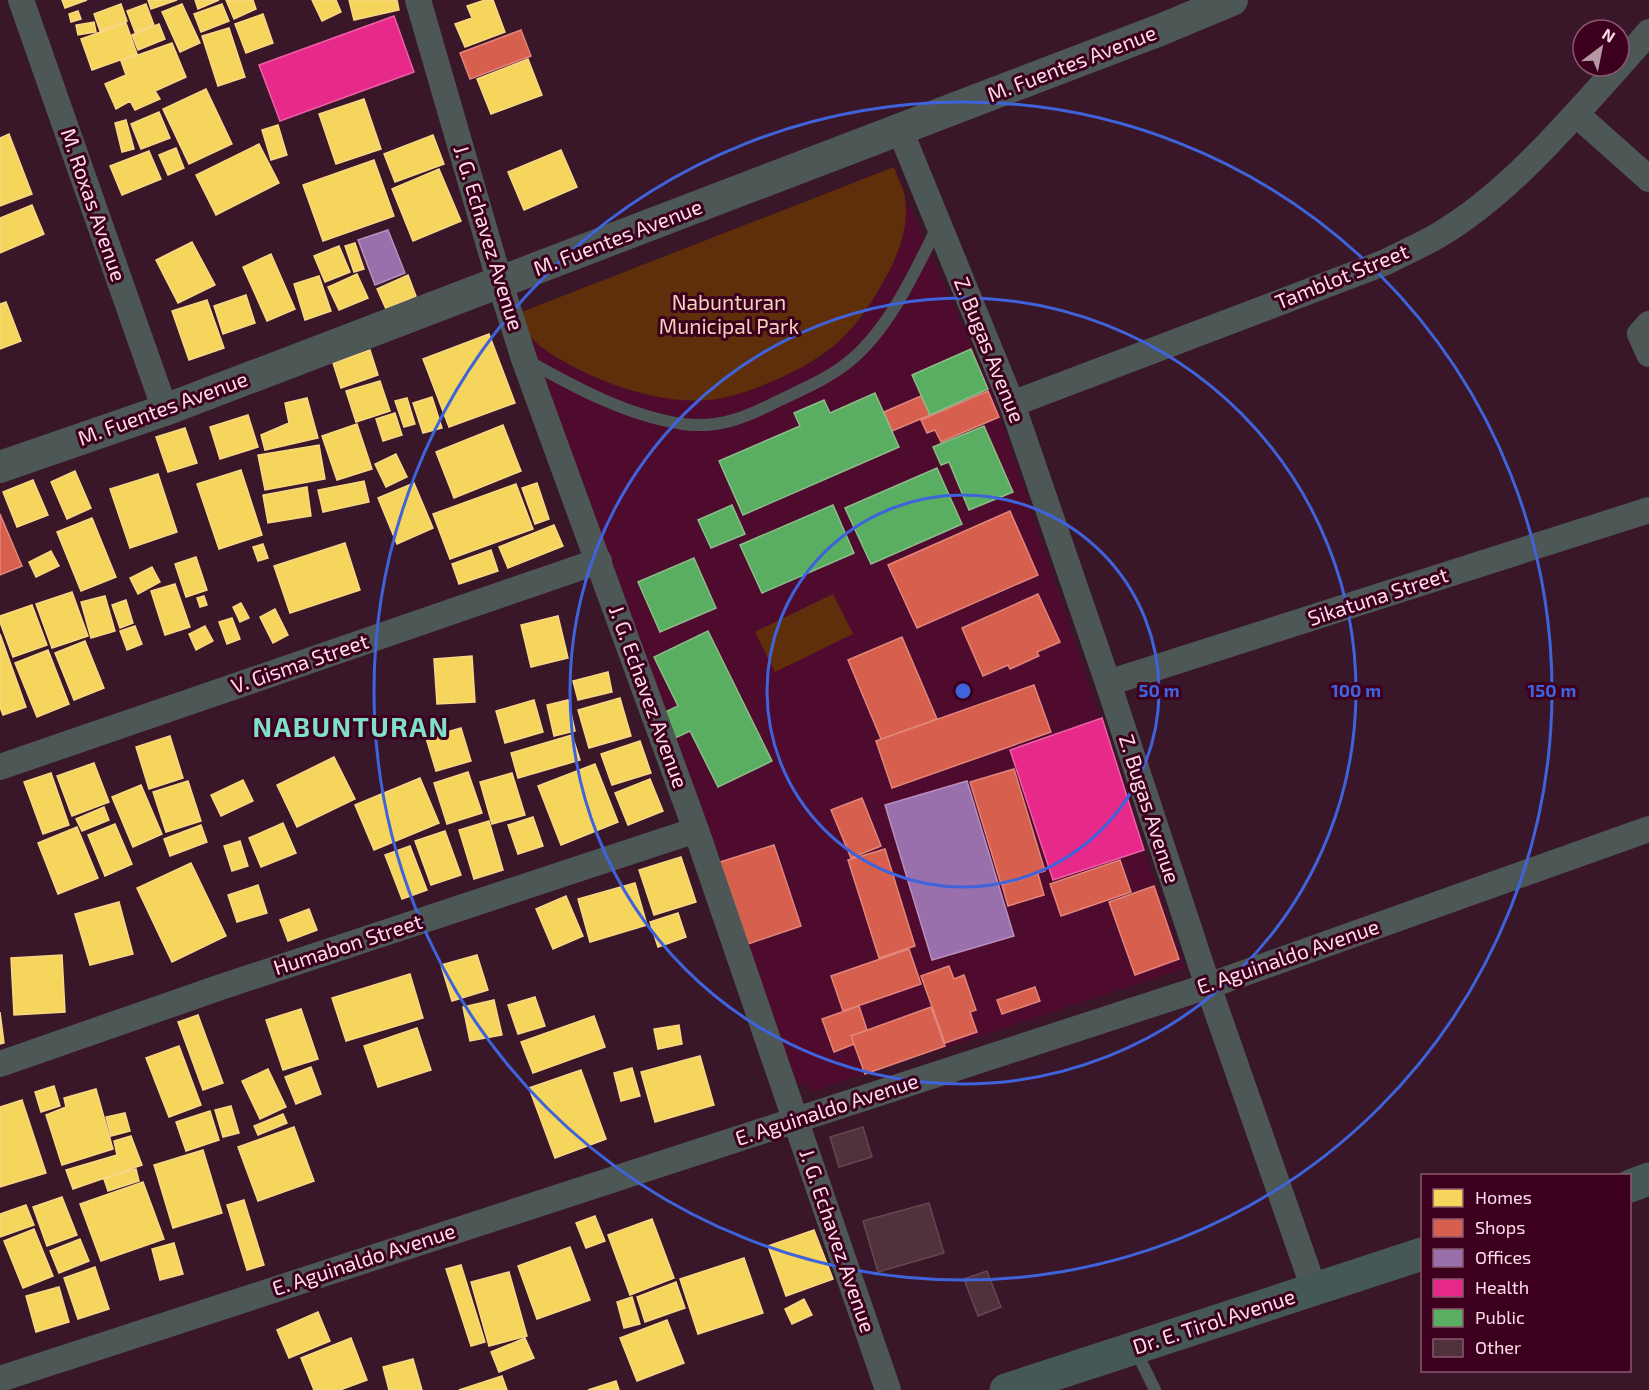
<svg xmlns="http://www.w3.org/2000/svg" width="1649" height="1390" font-family="'Exo 2',sans-serif">
<style>
.built{fill:#4f0b2e}
.green{fill:#5f2f0b}
.homes{fill:#f6d55c;stroke:#f8d786;stroke-width:1.5}
.shops{fill:#d6604d;stroke:#e2857b;stroke-width:1.5}
.offices{fill:#9970ab;stroke:#b790bd;stroke-width:1.5}
.health{fill:#e7298a;stroke:#ee5fa6;stroke-width:1.5}
.public{fill:#5aae61;stroke:#8bbc89;stroke-width:1.5}
.building{fill:#4f323b;stroke:#664750;stroke-width:1.5}
.lines{fill:none;stroke-linecap:round;stroke-linejoin:round}
.service{stroke:#4c5756;stroke-width:12}
.minor{stroke:#4c5756;stroke-width:26}
.tertiary{stroke:#4c5756;stroke-width:32}
.secondary{stroke:#465856;stroke-width:33}
.ring{fill:none;stroke:#3f63da;stroke-width:3}
.labels{text-anchor:middle;stroke-width:6;stroke-linejoin:round;paint-order:stroke}
.street-label{font-size:21px;fill:#fddce7;stroke:#3c001e}
.park-label{font-size:21px;fill:#f3d2bb;stroke:#3c001e}
.district-label{font-size:27px;font-weight:bold;letter-spacing:1.5px;fill:#7ee0c8;stroke:#3c001e}
.centre{fill:#3f63da;stroke:#3c001e;stroke-width:3}
.ring-label{font-size:18px;text-anchor:middle;font-weight:bold;fill:#3f63da;stroke:#3c001e;stroke-width:6;stroke-linejoin:round;paint-order:stroke}
</style>
<rect width="100%" height="100%" fill="#391628"/>
<path class="built" d="M905,196l86,193 153,461 41,118 -370,123 -23,-13 -265,-746 15,15 87,44 39,7 38,2 41,-8 40,-17 33,-17 22,-19 21,-23 19,-31 23,-58z"/>
<path class="green" d="M894,167c3,9 9,20 11,30 4,28 -5,54 -18,78 -29,55 -57,82 -114,106 -21,9 -42,17 -65,19 -40,4 -93,-12 -128,-30 -16,-8 -45,-23 -54,-40 -3,-5 -5,-12 -7,-17z
M833,594l20,40 -78,38 -20,-40z"/>
<path class="homes" d="M62,0h25l-22,8z
M148,0h29l-26,9z
M195,0h24l-21,9z
M226,0h27l3,9 -22,10z
M312,0h24l5,12 -19,9z
M349,0h48l2,10 -45,10z
M485,0h8l12,32 -40,15 -10,-23 17,-6 -5,-12z
M121,4l6,17 -27,10 -6,-17z
M146,4l8,21 -19,7 -8,-21z
M182,4l18,39 -20,9 -18,-40z
M222,4l7,17 -28,11 -7,-18z
M78,11l3,8 -10,3 -2,-8z
M263,14l10,29 -27,10 -11,-29z
M94,22l2,10 -18,3 -2,-10z
M126,23l11,31 -45,16 -11,-31z
M159,24l6,15 -27,11 -6,-15z
M229,28l16,49 -27,9 -16,-50z
M172,43l14,34 -31,14 5,8 -25,11 -5,-9 -14,8 -11,-25 21,-9 -5,-14z
M528,59l14,36 -51,19 -14,-35z
M206,89l26,55 -43,20 -26,-55z
M364,99l17,50 -45,15 -17,-50z
M159,112l11,26 -29,11 -10,-25z
M126,120l8,29 -12,3 -7,-29z
M278,125l9,30 -16,5 -9,-30z
M9,134l23,60 -32,12v-68z
M433,135l11,29 -49,18 -11,-28z
M259,144l20,39 -63,32 -20,-40z
M176,148l8,20 -16,7 -9,-20z
M561,150l16,37 -53,23 -16,-38z
M149,151l12,28 -39,16 -12,-29z
M374,160l20,56 -71,25 -20,-56z
M439,169l22,52 -48,20 -21,-52z
M32,205l12,29 -44,19v-35z
M192,242l23,43 -37,18 -22,-43z
M355,243l9,26 -10,3 -9,-26z
M339,246l11,26 -25,10 -11,-26z
M271,254l24,55 -28,12 -24,-54z
M357,274l11,24 -29,12 -11,-23z
M408,275l8,21 -30,13 -9,-20z
M319,276l12,35 -26,9 -11,-36z
M246,295l9,28 -32,11 -9,-28z
M207,300l17,48 -35,12 -17,-49z
M6,302l15,39 -21,8v-45z
M489,334l26,69 -66,24 -26,-68z
M370,350l8,25 -37,13 -8,-25z
M380,381l10,30 -34,11 -10,-31z
M432,397l10,31 -19,5 -10,-30z
M307,398l11,40 -53,12 -4,-15 28,-12 -4,-20z
M407,398l8,26 -11,3 -9,-26z
M395,413l7,22 -19,6 -7,-22z
M248,415l10,32 -38,12 -10,-32z
M357,424l15,45 -35,11 -15,-44z
M503,425l18,46 -67,27 -18,-46z
M185,428l12,35 -29,9 -12,-35z
M319,445l6,34 -60,11 -7,-35z
M396,454l11,23 -21,10 -11,-23z
M241,470l21,65 -43,14 -22,-65z
M75,471l16,37 -24,11 -16,-37z
M158,474l19,58 -47,16 -20,-59z
M33,480l15,35 -31,12 -14,-35z
M364,481l5,21 -46,10 -5,-22z
M414,483l19,45 -36,16 -19,-46z
M537,483l12,36 -14,5 -13,-36z
M516,484l17,45 -83,30 -17,-45z
M307,487l4,29 -43,7 -5,-28z
M92,518l24,59 -35,14 -24,-59z
M554,525l9,21 -55,22 -9,-21z
M345,543l15,47 -70,23 -16,-47z
M263,544l5,14 -10,3 -5,-14z
M491,550l7,21 -39,13 -7,-20z
M51,551l8,15 -23,11 -7,-15z
M196,557l11,33 -21,7 -11,-33z
M152,567l8,15 -22,12 -8,-16z
M175,584l15,43 -25,8 -14,-44z
M72,592l16,44 -36,12 -16,-44z
M105,596l10,35 -24,7 -10,-36z
M204,596l3,9 -7,2 -3,-9z
M126,600l7,23 -13,5 -8,-23z
M241,603l8,15 -9,4 -7,-15z
M32,605l15,40 -34,12 -13,-35v-6z
M275,609l13,26 -15,8 -13,-26z
M558,616l10,42 -37,9 -10,-42z
M232,618l8,21 -13,5 -8,-22z
M135,626l7,18 -15,6 -7,-19z
M205,626l8,15 -17,9 -7,-16z
M0,634l26,73 -23,8 -3,-8z
M85,641l19,47 -30,12 -19,-47z
M48,650l21,54 -32,13 -22,-54z
M472,656l3,46 -38,2 -3,-45z
M608,672l4,20 -34,8 -5,-19z
M620,698l11,38 -42,12 -11,-38z
M534,700l9,32 -38,11 -9,-32z
M568,700l7,31 -21,5 -7,-31z
M461,728l10,33 -35,10 -10,-33z
M572,735l8,25 -62,18 -7,-25z
M170,736l13,42 -34,11 -13,-42z
M640,741l11,32 -39,12 -11,-31z
M334,757l21,42 -58,28 -20,-42z
M94,763l15,39 -37,14 -15,-40z
M595,764l23,58 -57,23 -23,-59z
M468,772l14,41 -35,11 -13,-41z
M51,773l18,52 -26,9 -19,-52z
M512,773l13,42 -33,9 -12,-42z
M420,778l19,45 -65,27 -19,-45z
M650,779l13,32 -35,14 -13,-32z
M243,780l10,21 -32,15 -10,-21z
M188,781l13,40 -35,11 -13,-40z
M141,785l21,49 -29,13 -21,-50z
M104,807l5,13 -27,11 -6,-12z
M533,817l10,29 -25,8 -10,-29z
M489,821l14,49 -29,9 -15,-49z
M283,823l13,30 -35,14 -12,-29z
M115,824l17,40 -27,12 -17,-41z
M201,825l6,17 -37,14 -6,-17z
M77,827l21,51 -40,16 -20,-51z
M445,831l16,44 -30,10 -16,-44z
M240,841l8,25 -16,5 -8,-25z
M410,846l17,44 -25,9 -17,-44z
M681,857l15,45 -42,13 -15,-45z
M191,863l35,73 -54,26 -35,-74z
M635,883l12,42 -57,17 -12,-43z
M258,885l9,28 -30,9 -9,-27z
M566,896l17,40 -30,13 -17,-40z
M119,902l14,52 -43,11 -15,-51z
M309,909l8,21 -29,11 -8,-21z
M678,913l8,24 -28,10 -8,-25z
M62,955l3,57 -51,3 -3,-57z
M477,955l11,35 -36,11 -11,-36z
M410,974l13,44 -77,23 -14,-43z
M535,997l10,29 -27,8 -10,-29z
M494,1000l8,35 -32,6 -7,-34z
M301,1009l17,50 -35,11 -17,-50z
M0,1012l4,31 -4,1z
M198,1015l25,68 -20,7 -25,-68z
M594,1016l11,31 -72,26 -12,-31z
M679,1025l3,19 -24,5 -4,-20z
M417,1028l14,42 -53,17 -14,-41z
M179,1046l22,59 -32,12 -23,-59z
M700,1056l14,49 -59,17 -14,-50z
M311,1067l10,27 -25,10 -11,-27z
M632,1068l8,28 -19,5 -7,-28z
M268,1069l18,38 -26,12 -18,-38z
M581,1070l25,69 -51,19 -26,-70z
M54,1086l6,20 -19,6 -6,-20z
M96,1089l17,60 -51,16 -16,-50 20,-8 -2,-9z
M22,1100l24,73 -46,14v-80z
M231,1106l8,27 -16,4 -8,-27z
M210,1111l9,29 -33,11 -10,-29z
M125,1113l5,18 -19,5 -5,-19z
M283,1114l4,9 -29,12 -4,-9z
M294,1127l20,54 -56,20 -20,-54z
M131,1136l11,29 -69,24 -7,-19 51,-15 -3,-14z
M203,1150l19,63 -49,15 -19,-63z
M136,1169l3,12 -31,10 -4,-12z
M143,1182l21,57 -63,22 -21,-57z
M62,1197l15,38 -30,11 -14,-39z
M244,1200l20,65 -17,5 -20,-65z
M26,1205l8,20 -34,12v-23z
M595,1216l10,25 -19,7 -10,-25z
M652,1219l22,59 -44,17 -22,-60z
M34,1229l19,47 -30,12 -19,-47z
M814,1230l19,49 -47,17 -18,-50z
M80,1239l9,22 -30,12 -9,-22z
M174,1243l9,31 -23,6 -8,-31z
M570,1247l20,53 -53,19 -19,-53z
M744,1258l19,55 -65,21 -18,-55z
M461,1265l24,77 -14,4 -25,-77z
M95,1267l14,42 -31,10 -14,-41z
M509,1272l18,64 -38,10 -18,-64z
M676,1282l9,26 -40,14 -8,-25z
M59,1287l10,35 -33,10 -10,-36z
M632,1297l8,27 -16,4 -7,-26z
M804,1299l8,16 -20,9 -7,-15z
M318,1312l12,29 -41,17 -12,-28z
M667,1320l17,43 -47,18 -17,-43z
M351,1338l16,42 -27,10h-26l-13,-32z
M525,1338l9,20 -35,14 -8,-20z
M413,1359l9,31h-33l-6,-23z
M502,1376l5,14h-48z
M616,1381l3,9h-31z"/>
<path class="shops" d="M521,30l10,26 -61,23 -10,-26z
M988,391l11,26 -58,25 -6,-12 -8,3 -6,-13z
M921,396l9,19 -38,16 -8,-19z
M1010,511l28,64 -121,53 -29,-63z
M0,514l22,52 -22,9z
M1038,594l22,48 -23,10 2,4 -29,13 -2,-4 -25,11 -21,-48z
M902,637l35,82 -56,20 -33,-79z
M1034,685l17,47 -159,56 -16,-47z
M1014,769l31,102 -44,13 -31,-102z
M862,798l19,48 -30,12 -20,-48z
M774,845l27,81 -53,18 -28,-82z
M885,849l30,97 -36,12 -31,-98z
M1120,860l11,32 -70,24 -11,-32z
M1038,874l6,21 -36,11 -6,-21z
M1154,886l25,73 -44,16 -26,-73z
M909,949l12,35 -78,27 -12,-35z
M949,966l5,13 10,-4 12,35 -6,2 7,20 -32,11 -24,-67z
M1035,987l5,14 -38,13 -5,-14z
M859,1006l8,24 -16,6 3,8 -20,8 -12,-33z
M931,1007l14,39 -80,28 -14,-38z"/>
<path class="offices" d="M388,230l17,43 -30,12 -17,-45z
M967,781l47,155 -82,24 -47,-155z"/>
<path class="health" d="M394,16l20,56 -134,49 -21,-56z
M1102,718l42,132 -91,30 -43,-130z"/>
<path class="public" d="M971,349l17,40 -58,26 -18,-40z
M875,393l24,54 -156,68 -24,-54 81,-35 -6,-13 30,-13 6,13z
M984,426l29,66 -44,18 -20,-48 -8,3 -8,-18z
M937,468l25,56 -91,40 -26,-56z
M732,505l13,29 -34,14 -13,-28z
M833,505l21,48 -92,40 -22,-48z
M694,558l22,50 -56,24 -22,-50z
M708,631l64,130 -54,26 -28,-56 -15,7 -12,-25 15,-7 -24,-49z"/>
<path class="building" d="M863,1127l9,30 -33,10 -9,-30z
M929,1203l15,50 -66,19 -15,-51z
M987,1271l14,36 -23,9 -14,-37z"/>
<g class="lines">
<path class="service" d="M528,361c48,27 100,55 155,63 36,5 64,-7 95,-23 23,-11 47,-21 68,-37 42,-32 69,-92 92,-139
M1135,1349l20,41"/>
<path class="minor" d="M21,0l144,410
M418,0l82,283 24,76 172,471 192,560
M1619,66l30,-34
M1576,114l73,65
M900,130l112,274 96,279 100,303 106,303
M1649,324l-9,10 9,20
M1012,404l374,-142c17,-9 36,-17 53,-27 69,-41 127,-110 180,-169
M1108,683l541,-173
M0,767l599,-206
M0,1064l221,-77 475,-157
M0,1379l1208,-393 441,-157"/>
<path class="tertiary" d="M0,467l165,-57 995,-380 72,-30"/>
<path class="secondary" d="M1630,1186l19,-7
M1006,1390l416,-136"/>
</g>
<g class="ring">
<circle cx="963" cy="691" r="196"/>
<circle cx="963" cy="691" r="393"/>
<circle cx="963" cy="691" r="589"/>
</g>
<g class="labels">
<g class="street-label">
<text transform="translate(1072 64) rotate(-21)" y="7">M. Fuentes Avenue</text>
<text transform="translate(93 205) rotate(71)" y="7">M. Roxas Avenue</text>
<text transform="translate(488 238) rotate(73)" y="7">J. G. Echavez Avenue</text>
<text transform="translate(618 238) rotate(-21)" y="7">M. Fuentes Avenue</text>
<text transform="translate(1342 277) rotate(-22)" y="7">Tamblot Street</text>
<text transform="translate(989 350) rotate(68)" y="7">Z. Bugas Avenue</text>
<text transform="translate(163 409) rotate(-20)" y="7">M. Fuentes Avenue</text>
<text transform="translate(1378 597) rotate(-18)" y="7">Sikatuna Street</text>
<text transform="translate(300 664) rotate(-19)" y="7">V. Gisma Street</text>
<text transform="translate(648 697) rotate(70)" y="7">J. G. Echavez Avenue</text>
<text transform="translate(1149 809) rotate(72)" y="7">Z. Bugas Avenue</text>
<text transform="translate(348 945) rotate(-18)" y="7">Humabon Street</text>
<text transform="translate(1288 957) rotate(-19)" y="7">E. Aguinaldo Avenue</text>
<text transform="translate(827 1110) rotate(-18)" y="7">E. Aguinaldo Avenue</text>
<text transform="translate(837 1241) rotate(71)" y="7">J. G. Echavez Avenue</text>
<text transform="translate(364 1260) rotate(-18)" y="7">E. Aguinaldo Avenue</text>
<text transform="translate(1214 1322) rotate(-18)" y="7">Dr. E. Tirol Avenue</text>
</g>
<g class="park-label">
<text x="729" y="310">Nabunturan<tspan x="729" dy="24">Municipal Park</tspan></text>
</g>
<g class="district-label">
<text x="351" y="737">NABUNTURAN</text>
</g>
</g>
<circle cx="963" cy="691" r="9" class="centre"/>
<g class="ring-label">
<text x="1159" y="697">50 m</text>
<text x="1356" y="697">100 m</text>
<text x="1552" y="697">150 m</text>
</g>
<rect x="1421" y="1174" width="210" height="198" fill="#3c001e" stroke="#89586e" stroke-width="1.5"/>
<rect x="1433" y="1189" width="30" height="18" fill="#f6d55c" stroke="#89586e" stroke-width="1.5"/>
<text x="1475" y="1204" font-size="18" fill="#fddce7">Homes</text>
<rect x="1433" y="1219" width="30" height="18" fill="#d6604d" stroke="#89586e" stroke-width="1.5"/>
<text x="1475" y="1234" font-size="18" fill="#fddce7">Shops</text>
<rect x="1433" y="1249" width="30" height="18" fill="#9970ab" stroke="#89586e" stroke-width="1.5"/>
<text x="1475" y="1264" font-size="18" fill="#fddce7">Offices</text>
<rect x="1433" y="1279" width="30" height="18" fill="#e7298a" stroke="#89586e" stroke-width="1.5"/>
<text x="1475" y="1294" font-size="18" fill="#fddce7">Health</text>
<rect x="1433" y="1309" width="30" height="18" fill="#5aae61" stroke="#89586e" stroke-width="1.5"/>
<text x="1475" y="1324" font-size="18" fill="#fddce7">Public</text>
<rect x="1433" y="1339" width="30" height="18" fill="#4f323b" stroke="#89586e" stroke-width="1.5"/>
<text x="1475" y="1354" font-size="18" fill="#fddce7">Other</text>
<g transform="translate(1601 48) rotate(32)"><circle r="28" fill="#3c001e" stroke="#89586e" stroke-width="1.5"/>
<path d="M0-4.5L10 22L0 15L-10 22Z" fill="#b897a4"/>
<text y="-9" font-size="16" font-weight="bold" text-anchor="middle" fill="#fddce7">N</text>
</g>
</svg>
